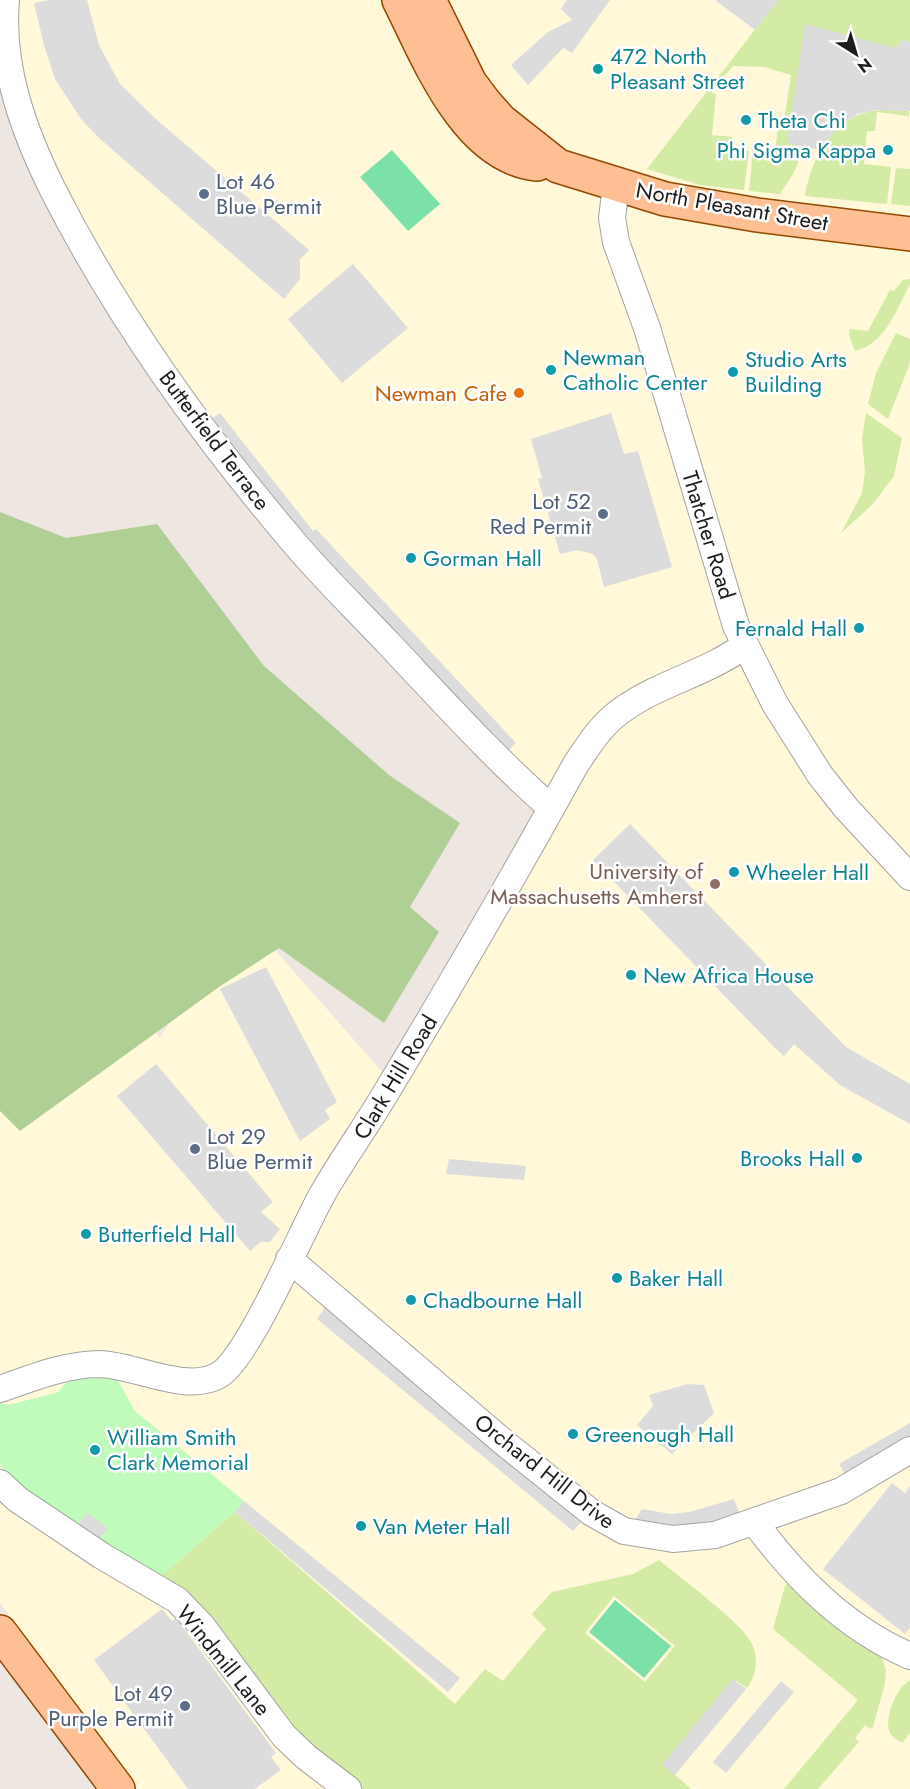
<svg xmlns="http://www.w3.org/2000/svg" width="910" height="1789" font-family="Jost,sans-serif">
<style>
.education{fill:#fff8d9}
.grass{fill:#d3eba4;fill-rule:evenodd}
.forest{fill:#afcf94}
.park{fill:#c0fbbb}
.pitch{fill:#7be1a8}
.parking{fill:#dcdcdc}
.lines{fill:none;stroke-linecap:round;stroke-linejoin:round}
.minor-casing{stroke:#a3a3a3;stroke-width:28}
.major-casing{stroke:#944900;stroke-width:36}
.minor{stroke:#fff;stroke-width:26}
.major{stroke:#ffbf95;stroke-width:33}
.culture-dot{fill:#0f9aa8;stroke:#fff;stroke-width:2}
.service-dot{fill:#5c6f8a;stroke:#fff;stroke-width:2}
.food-dot{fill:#e8710a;stroke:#fff;stroke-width:2}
.education-dot{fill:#8d6e63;stroke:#fff;stroke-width:2}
.labels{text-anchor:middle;stroke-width:5;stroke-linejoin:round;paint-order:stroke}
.culture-label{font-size:22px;fill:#0d838f;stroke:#fff;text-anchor:start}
.service-label{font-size:22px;fill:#4e5e75;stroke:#fff;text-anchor:start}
.street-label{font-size:22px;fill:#1c1c1c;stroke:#fff}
.food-label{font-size:22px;fill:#c56008;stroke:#fff;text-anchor:end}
.education-label{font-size:22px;fill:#785e54;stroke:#fff;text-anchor:end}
</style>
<rect width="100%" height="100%" fill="#eee7e1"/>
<path class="education" d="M17,0h893v1789h-773l-137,-186v-742l20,-10 140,187 78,-130 161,183 162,-279 -258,-271 -152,-201 -81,-136 -50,-117z"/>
<path class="grass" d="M778,0h132v43l-8,-4 -6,9 -109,94 11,3c7,16 -10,36 -18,49l-31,-3 4,-40 22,1 3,-24h5l8,-53 -27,-8 -31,-1 -22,26 5,3 -4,40 20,2v13l17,1 -5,39 -44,-5 -53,-16z
M885,110l24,1v5l-32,-4 -2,19h-8l-3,33 27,3 -4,37 -82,-8c8,-43 31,-85 80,-86z
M896,168l14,1v37l-19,-2z
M910,279v5c-13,25 -25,60 -55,67l-6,-16 1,-6 18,2 22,-41 4,1 9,-11z
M896,333l14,6v24l-22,56 -20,-15 8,-31z
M866,413l36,25 -8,38 -22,29 -31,28 21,-40 3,-21 -3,-33z
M235,1512l220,192 30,-35 18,12 43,-52 -14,-15 20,-22 81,-18 26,-14c20,17 85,64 93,84 7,13 4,32 -5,44l-13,-9 -71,85 28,25h-331l-50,-39 -152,-171zM614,1596l61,50 -30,36 -60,-49z
M788,1583l25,24 69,51 4,12 -1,13 -12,44 -3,2 -5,-4 -10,13 4,4 -41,47h-34l74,-89 -85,-71 12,-43z
M910,1680v53l-8,10c-4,-3 -10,-6 -12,-10 -7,-13 7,-47 20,-53z"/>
<path class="forest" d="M0,512l66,26 91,-14 107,142 125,109 71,48 -50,84 29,25 -55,91 -105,-75 -60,39 -199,144 -20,-20z"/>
<path class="park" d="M109,1376l8,3 18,32 109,90 -9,11 -77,67 -146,-95 -12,-21v-60l8,2 51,-13c8,-18 33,-15 50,-16z"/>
<path class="pitch" d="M392,150l48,54 -32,27 -48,-54z
M615,1600l56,46 -27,32 -55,-46z"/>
<path class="parking" d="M49,0h38l12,45 21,39 37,36 152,130 -9,9v20l-16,20 -185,-161 -18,-19 -26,-40 -11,-34 -10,-42z
M567,0h43l-38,53 -9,-5 -35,37 -17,-20 37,-33 24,-12 -11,-11z
M715,0h63l-23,30z
M805,24l91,24 6,-9 8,4v68l-33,-1 -19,4 -18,11 -20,25 -33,-7z
M353,264l55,64 -66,55 -54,-64z
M220,413l93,118 3,-2 200,214 -11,10 -202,-212 -94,-120z
M611,413l13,41 14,-3 34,116 -68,20 -7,-28 -4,-5 -16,-4 -17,4 -22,-75 4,-1 -11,-39z
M630,824l216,223 64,37v40l-70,-39 -46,-41 -10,12 -8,-7 -183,-189z
M266,967l71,135 -12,8 5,9 -30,22 -80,-152z
M156,1064l117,138 -12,10 19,17 -10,13h-9l-11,9 -133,-155z
M449,1159l77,7 -2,14 -78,-6z
M326,1306l257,214 -10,11 -256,-212z
M688,1384l16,1 10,28 -42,41 -35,-29 16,-19 -4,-11z
M910,1423v17l-63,37 -8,-13z
M892,1483l13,10 5,-7v142l-5,6 -82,-65z
M734,1499l5,13 -43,15 -21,3 -42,-7 9,-14 29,5 18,-2z
M244,1501l216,177 -12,14 -213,-180z
M87,1513l21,15 -11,15 -22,-15z
M162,1609l10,12 4,-3 100,135 -5,4 10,13 -26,19h-67l-94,-129z
M733,1679l13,10 -71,86 -13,-10z
M781,1681l13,11 -68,81 -13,-11z"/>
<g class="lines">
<defs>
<path id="minor" d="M6,0c-6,67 18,132 47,190 65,128 150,246 243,355 29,34 62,66 93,99 53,56 104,113 162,164
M616,185l-4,33 4,24 31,86 89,298 39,78 45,71 26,33 64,69
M289,1259l218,186 85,68 32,18 49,8 42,-4 126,-44 69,-41
M0,1389c32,-11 66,-25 100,-25 35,1 87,30 119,11 30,-18 83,-145 104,-182 18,-31 39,-61 58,-92 67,-111 132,-223 195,-337 14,-21 27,-42 49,-56 37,-26 83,-35 120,-63
M0,1483l17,16 85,57 75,44 25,26 82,110 22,21 42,32
M755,1523c41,55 90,105 155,133"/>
<path id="major" d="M399,0c28,55 66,157 138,164
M429,0l41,83 15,20 16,18 57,45 107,33 92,16 153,19
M0,1632l118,157"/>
</defs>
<use href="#minor" class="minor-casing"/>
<use href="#major" class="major-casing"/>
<use href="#minor" class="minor"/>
<use href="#major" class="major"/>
</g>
<g class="culture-dot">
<circle cx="598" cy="69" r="6"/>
<circle cx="746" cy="120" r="6"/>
<circle cx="888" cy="150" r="6"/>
<circle cx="551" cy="370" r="6"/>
<circle cx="733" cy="372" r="6"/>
<circle cx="411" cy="558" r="6"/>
<circle cx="859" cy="628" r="6"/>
<circle cx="734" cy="872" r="6"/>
<circle cx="631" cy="975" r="6"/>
<circle cx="857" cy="1158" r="6"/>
<circle cx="86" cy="1234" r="6"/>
<circle cx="617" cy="1278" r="6"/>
<circle cx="411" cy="1300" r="6"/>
<circle cx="573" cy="1434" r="6"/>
<circle cx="95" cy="1450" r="6"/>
<circle cx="361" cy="1526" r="6"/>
</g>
<g class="service-dot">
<circle cx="204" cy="194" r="6"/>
<circle cx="603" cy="514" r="6"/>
<circle cx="195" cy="1149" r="6"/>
<circle cx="185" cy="1706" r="6"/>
</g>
<circle class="food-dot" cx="519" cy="393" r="6"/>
<circle class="education-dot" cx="715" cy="884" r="6"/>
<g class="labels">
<g class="culture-label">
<text x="610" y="64">472 North<tspan x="610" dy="25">Pleasant Street</tspan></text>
<text x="758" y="128">Theta Chi</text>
<text x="876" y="158" text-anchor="end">Phi Sigma Kappa</text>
<text x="563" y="365">Newman<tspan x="563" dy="25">Catholic Center</tspan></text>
<text x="745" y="367">Studio Arts<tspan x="745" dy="25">Building</tspan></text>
<text x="423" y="566">Gorman Hall</text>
<text x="847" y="636" text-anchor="end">Fernald Hall</text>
<text x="746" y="880">Wheeler Hall</text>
<text x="643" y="983">New Africa House</text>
<text x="845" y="1166" text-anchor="end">Brooks Hall</text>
<text x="98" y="1242">Butterfield Hall</text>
<text x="629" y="1286">Baker Hall</text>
<text x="423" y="1308">Chadbourne Hall</text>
<text x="585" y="1442">Greenough Hall</text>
<text x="107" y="1445">William Smith<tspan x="107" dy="25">Clark Memorial</tspan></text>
<text x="373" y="1534">Van Meter Hall</text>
</g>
<g class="service-label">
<text x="216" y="189">Lot 46<tspan x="216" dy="25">Blue Permit</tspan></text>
<text x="591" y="509" text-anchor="end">Lot 52<tspan x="591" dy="25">Red Permit</tspan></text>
<text x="207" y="1144">Lot 29<tspan x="207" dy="25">Blue Permit</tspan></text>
<text x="173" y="1701" text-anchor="end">Lot 49<tspan x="173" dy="25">Purple Permit</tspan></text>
</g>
<g class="street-label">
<text transform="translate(732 206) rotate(10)" y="8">North Pleasant Street</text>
<text transform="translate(215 440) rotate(53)" y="8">Butterfield Terrace</text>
<text transform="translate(709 535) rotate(73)" y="8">Thatcher Road</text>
<text transform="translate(395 1077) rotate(-59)" y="8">Clark Hill Road</text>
<text transform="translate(545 1471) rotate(38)" y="8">Orchard Hill Drive</text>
<text transform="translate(224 1660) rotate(51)" y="8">Windmill Lane</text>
</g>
<g class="food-label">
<text x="507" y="401">Newman Cafe</text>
</g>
<g class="education-label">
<text x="703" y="879">University of<tspan x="703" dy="25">Massachusetts Amherst</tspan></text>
</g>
</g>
<g transform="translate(856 54) rotate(143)" stroke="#ffffff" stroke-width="4.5" paint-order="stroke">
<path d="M0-4.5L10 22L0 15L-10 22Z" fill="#1c1c1c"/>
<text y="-9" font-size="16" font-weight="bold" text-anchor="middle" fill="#1c1c1c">N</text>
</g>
</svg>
